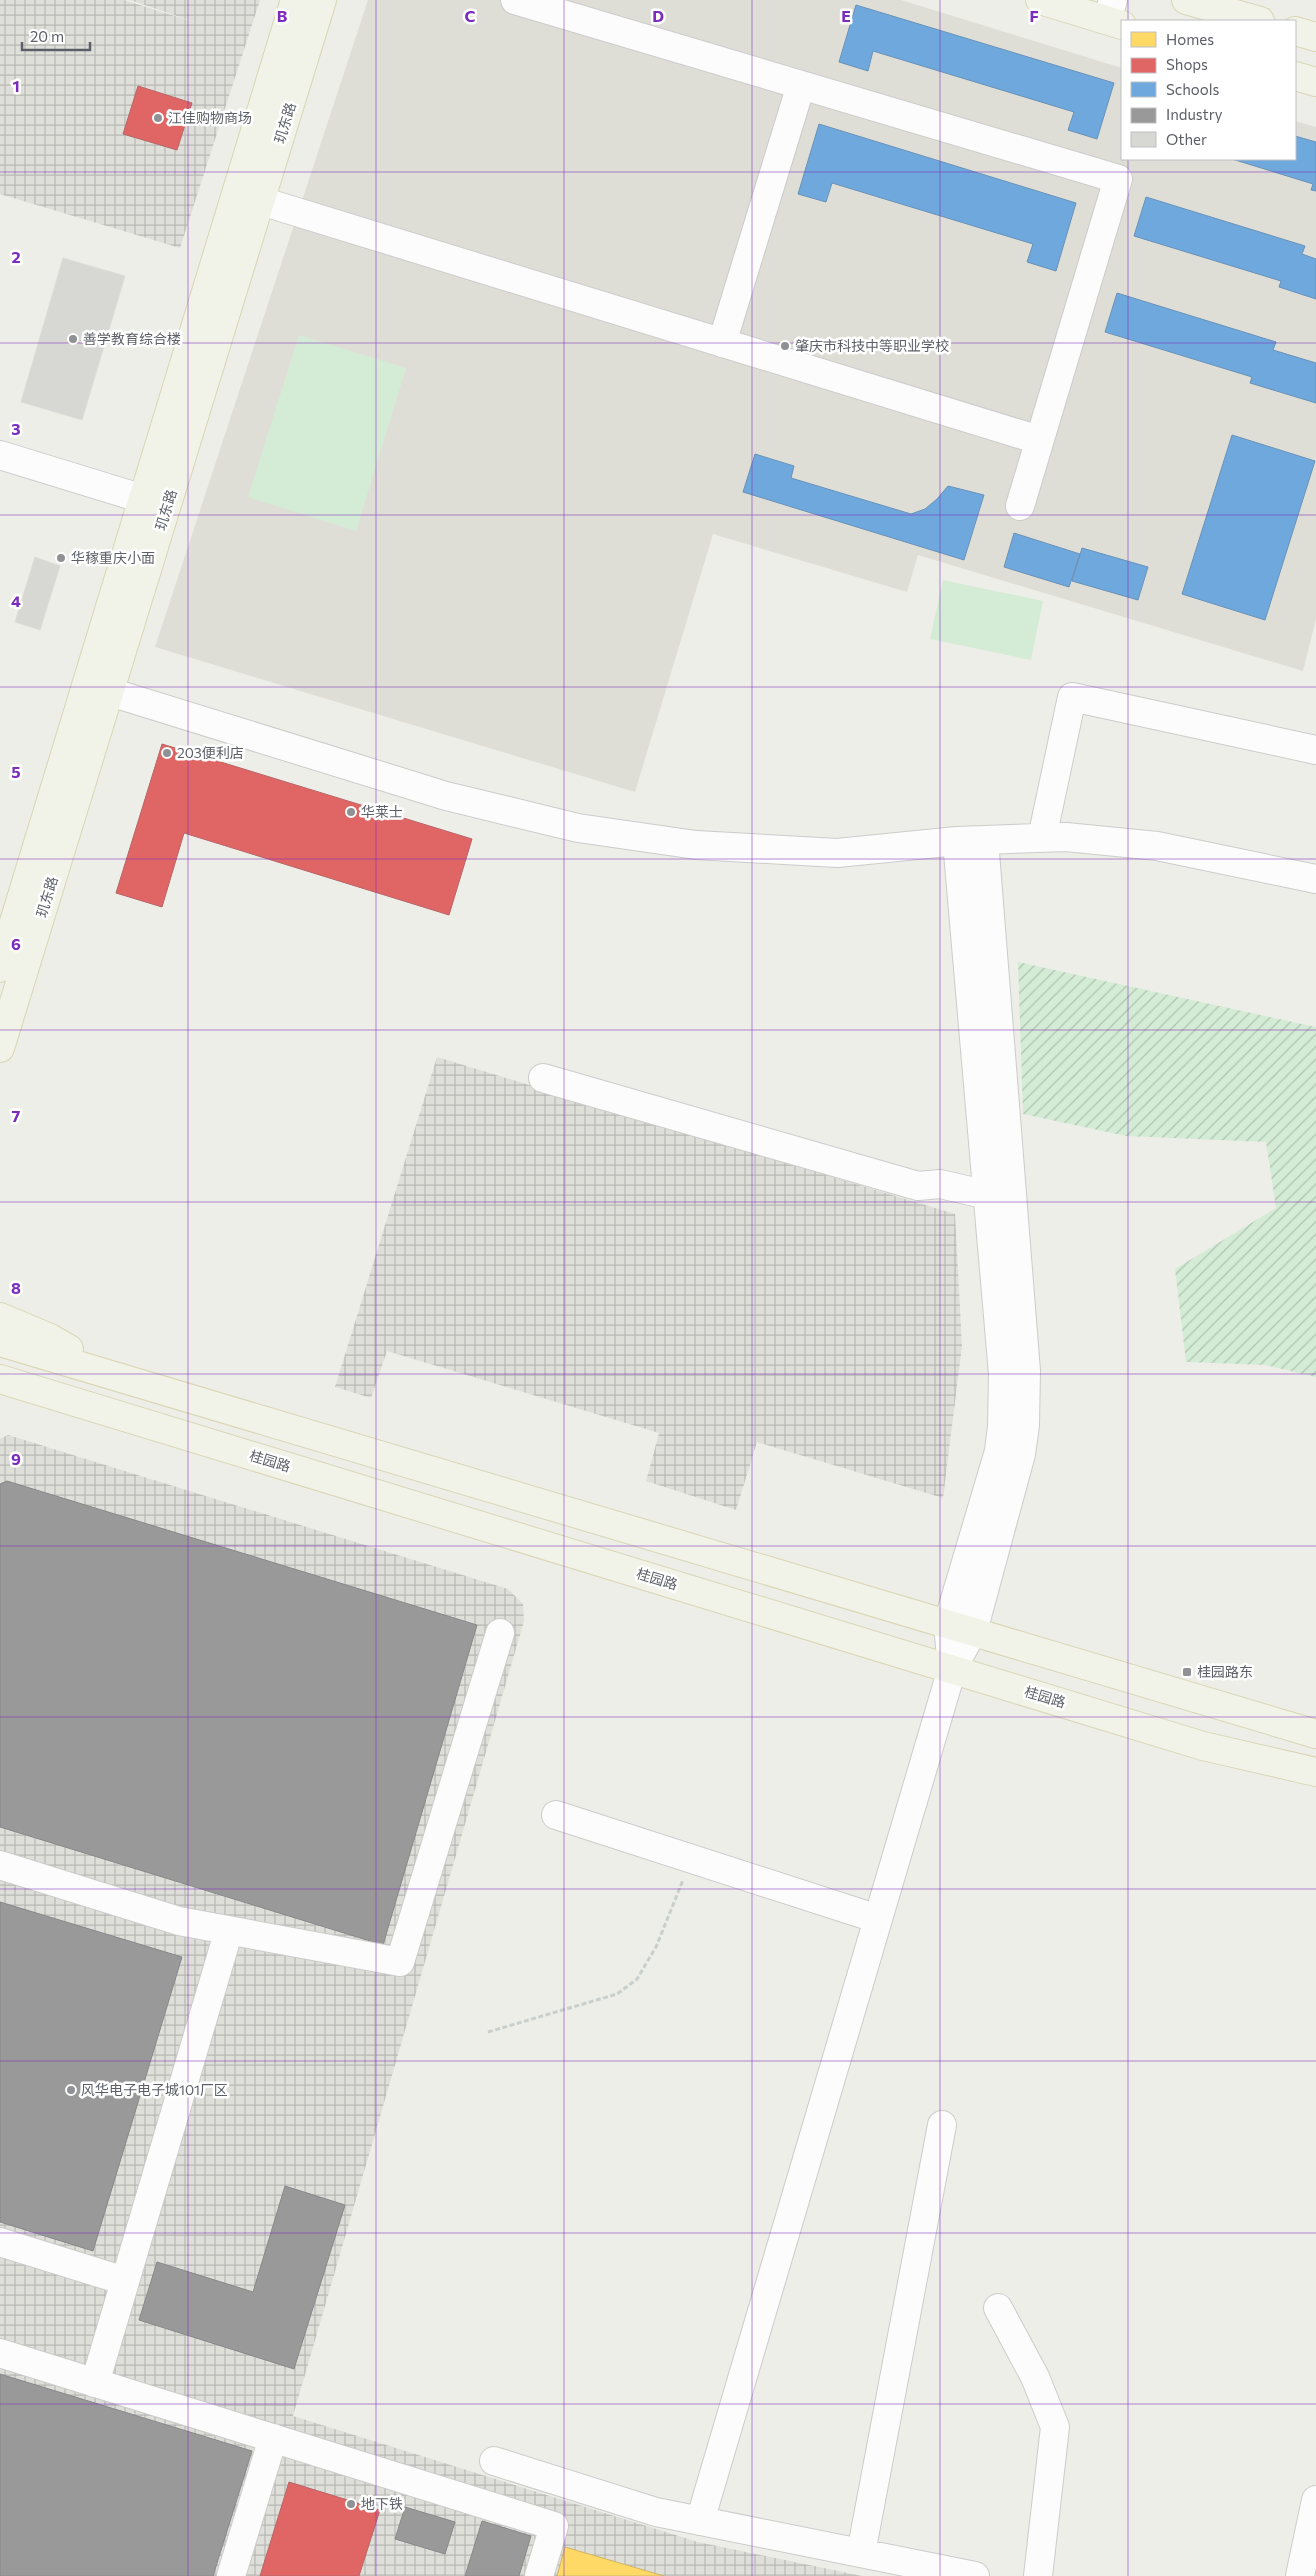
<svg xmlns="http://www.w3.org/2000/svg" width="1316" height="2576" font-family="Commissioner,'Noto Sans SC',sans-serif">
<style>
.industrial{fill:url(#industrial-grid)}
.education{fill:#deded6}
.grass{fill:#d4ecd6}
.garden{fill:url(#garden-furrows)}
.homes{fill:#ffd966;stroke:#ceb466}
.shops{fill:#e06666;stroke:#b86466}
.schools{fill:#6fa8dc;stroke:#6992b9}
.industry{fill:#999;stroke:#87888a}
.building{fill:#d7d7d3;stroke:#deddd6}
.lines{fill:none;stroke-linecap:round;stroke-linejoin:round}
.minor-casing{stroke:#cbcccb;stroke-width:30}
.major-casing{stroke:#d8d6b3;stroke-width:30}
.path{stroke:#c9cfcc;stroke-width:3;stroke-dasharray:5 2.5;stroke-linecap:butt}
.minor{stroke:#fcfcfc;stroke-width:28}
.major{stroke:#f2f3e8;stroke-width:28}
.grid{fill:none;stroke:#7b2cbf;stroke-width:1;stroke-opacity:0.55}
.poi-dot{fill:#8f9194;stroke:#fff;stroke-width:2}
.labels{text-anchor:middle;stroke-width:5;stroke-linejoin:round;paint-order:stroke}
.poi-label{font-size:14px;fill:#5c5f67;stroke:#fff;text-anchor:start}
.street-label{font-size:14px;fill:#5c5f67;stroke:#fff}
.grid-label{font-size:16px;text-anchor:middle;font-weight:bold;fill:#7b2cbf;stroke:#fff;stroke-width:5;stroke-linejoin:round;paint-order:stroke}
</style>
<defs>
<pattern id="industrial-grid" width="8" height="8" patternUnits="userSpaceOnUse" patternTransform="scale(1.25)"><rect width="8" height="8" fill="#dfdfd9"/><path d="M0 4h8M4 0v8" fill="none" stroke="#b8b8b4"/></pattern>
<pattern id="garden-furrows" width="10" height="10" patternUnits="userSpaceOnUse" patternTransform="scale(1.25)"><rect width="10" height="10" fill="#d4ecd6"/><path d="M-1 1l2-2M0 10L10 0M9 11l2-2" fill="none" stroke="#afc2b1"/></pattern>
</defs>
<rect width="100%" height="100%" fill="#eeeee8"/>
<path class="industrial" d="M0,0h124l79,25 -73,-25h130l-80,248 -180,-54z
M437,1057l518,157 7,132 -19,152 -186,-56 -21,68 -90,-29 13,-48 -272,-82 -16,47 -36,-11z
M8,1435l500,154 15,15 1,17 -231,795 405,126 164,34h-862v-1137z"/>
<path class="education" d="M368,0h533l221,68v91h173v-38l21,6v492l-13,52 -385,-116 -11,37 -194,-58 -78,258 -480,-145z"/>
<path class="grass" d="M299,335l107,33 -50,163 -108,-34z
M943,580l100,21 -12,59 -101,-21z"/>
<path class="garden" d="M1018,962l298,65v350l-50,-12 -80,-3 -11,-93 101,-61 -10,-66 -140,-6 -103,-22z"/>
<path class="homes" d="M565,2547l99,29h-107z"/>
<path class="shops" d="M138,86l54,17 -15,47 -54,-16z
M162,744l310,95 -23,76 -265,-82 -22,74 -46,-14z
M289,2482l91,28 -21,66h-99z"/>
<path class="schools" d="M856,5l258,78 -17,56 -29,-9 6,-18 -201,-61 -5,20 -29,-9z
M819,124l257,79 -20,68 -29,-9 6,-18 -201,-61 -6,19 -28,-8z
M1295,136l21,6v49l-5,-1 2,-6 -81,-25h63z
M1146,197l159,49 -3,8 14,5v40l-37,-12 2,-6 -147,-45z
M1117,293l159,49 -3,8 43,13v40l-66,-20 2,-6 -147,-45z
M1232,435l83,26 -50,159 -83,-26z
M755,454l39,12 -3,12 120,36 14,-5 12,-10 11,-13 36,9 -20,65 -221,-68z
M1014,533l66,21 -11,33 -65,-20z
M1082,548l66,19 -10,33 -66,-19z"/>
<path class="industry" d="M7,1481l470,144 -94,320 -383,-118v-343z
M0,1902l182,55 -89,294 -93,-29z
M285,2186l60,19 -51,164 -155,-49 18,-58 96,30z
M0,2374l252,77 -39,125h-213z
M405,2507l50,15 -10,32 -50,-15z
M482,2521l49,15 -12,40h-54z"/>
<path class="building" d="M63,258l62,18 -43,144 -61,-18z
M35,557l25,9 -20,64 -25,-8z"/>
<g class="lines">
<defs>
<path id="minor" d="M515,0l603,179 -98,327
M1107,20l6,-20
M261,201l778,239
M722,343l79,-258
M0,455l166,51
M88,684l22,8 336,104 132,32 118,17 141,8 120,-12 109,-4 91,9 159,33
M1042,838l30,-141 244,53
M543,1078l375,108 22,-2 48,11
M950,1647l-2,-24 51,-172 3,-25 1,-52 -46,-533
M556,1815l322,104
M0,1865l179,56 221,41 100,-329
M0,2242l125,39
M998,2308l37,69 20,50 -17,149
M0,2353l554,173 -15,50
M95,2383l134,-453
M494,2461l162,51 319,64
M700,2521l252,-852 21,-38 48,-177 4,-29 1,-54 -42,-531
M861,2553l81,-428
M231,2576l42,-138
M1300,2576l16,-76"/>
<path id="major" d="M1040,0l82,25
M1186,0l74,21
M1295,31l21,6
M1295,76l21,6
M0,968l295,-968
M0,1048l322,-1048
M0,1317l50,21 19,11
M0,1342l1316,392
M0,1379l1203,367 113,26"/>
</defs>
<use href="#minor" class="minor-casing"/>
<use href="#major" class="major-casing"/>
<path class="path" d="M488,2032l129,-38 20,-15 19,-32 27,-67"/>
<use href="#minor" class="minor"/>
<use href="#major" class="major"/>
</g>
<path class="grid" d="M188,0v2576M376,0v2576M564,0v2576M752,0v2576M940,0v2576M1128,0v21M1128,159v2417M0,172h1316M0,343h1316M0,515h1316M0,687h1316M0,859h1316M0,1030h1316M0,1202h1316M0,1374h1316M0,1546h1316M0,1717h1316M0,1889h1316M0,2061h1316M0,2233h1316M0,2404h1316"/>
<g class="poi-dot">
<circle cx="158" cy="118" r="5"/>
<circle cx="73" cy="339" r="5"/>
<circle cx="785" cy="346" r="5"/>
<circle cx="61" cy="558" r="5"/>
<circle cx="167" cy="753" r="5"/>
<circle cx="351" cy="812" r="5"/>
<rect x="1182" y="1667" width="10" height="10" rx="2.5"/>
<circle cx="71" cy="2090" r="5"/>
<circle cx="351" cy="2504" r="5"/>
</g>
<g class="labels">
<g class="poi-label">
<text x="168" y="123">江佳购物商场</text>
<text x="83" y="344">善学教育综合楼</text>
<text x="795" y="351">肇庆市科技中等职业学校</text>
<text x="71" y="563">华稼重庆小面</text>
<text x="177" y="758">203便利店</text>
<text x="361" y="817">华莱士</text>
<text x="1197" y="1677">桂园路东</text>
<text x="81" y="2095">风华电子电子城101厂区</text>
<text x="361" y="2509">地下铁</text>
</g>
<g class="street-label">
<text transform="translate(285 123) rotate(-73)" y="5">玑东路</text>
<text transform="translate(166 510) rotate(-73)" y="5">玑东路</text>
<text transform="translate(47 897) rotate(-73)" y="5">玑东路</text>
<text transform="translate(270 1461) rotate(17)" y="5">桂园路</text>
<text transform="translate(657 1579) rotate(17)" y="5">桂园路</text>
<text transform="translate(1045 1697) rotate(17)" y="5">桂园路</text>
</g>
</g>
<g class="grid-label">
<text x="282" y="22">B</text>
<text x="470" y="22">C</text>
<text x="658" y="22">D</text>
<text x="846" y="22">E</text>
<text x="1034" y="22">F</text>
<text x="16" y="92">1</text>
<text x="16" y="263">2</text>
<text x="16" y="435">3</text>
<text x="16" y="607">4</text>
<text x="16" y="778">5</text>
<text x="16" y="950">6</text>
<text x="16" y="1122">7</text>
<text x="16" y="1294">8</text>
<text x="16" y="1465">9</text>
</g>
<rect x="1121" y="20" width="175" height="140" fill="#ffffff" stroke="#bebfc2"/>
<rect x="1131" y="32" width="25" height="15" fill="#ffd966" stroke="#bebfc2"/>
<text x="1166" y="45" font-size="15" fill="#5c5f67">Homes</text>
<rect x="1131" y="58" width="25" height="15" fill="#e06666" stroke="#bebfc2"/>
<text x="1166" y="70" font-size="15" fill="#5c5f67">Shops</text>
<rect x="1131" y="82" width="25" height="15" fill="#6fa8dc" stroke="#bebfc2"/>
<text x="1166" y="95" font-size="15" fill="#5c5f67">Schools</text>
<rect x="1131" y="108" width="25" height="15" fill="#999999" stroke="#bebfc2"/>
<text x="1166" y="120" font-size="15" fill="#5c5f67">Industry</text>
<rect x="1131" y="132" width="25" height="15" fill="#d7d7d3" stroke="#bebfc2"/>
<text x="1166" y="145" font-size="15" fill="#5c5f67">Other</text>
<path d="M22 42v8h68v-8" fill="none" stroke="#5c5f67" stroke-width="2.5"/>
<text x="30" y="42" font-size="15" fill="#5c5f67" stroke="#ffffff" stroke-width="4" paint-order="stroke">20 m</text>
</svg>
